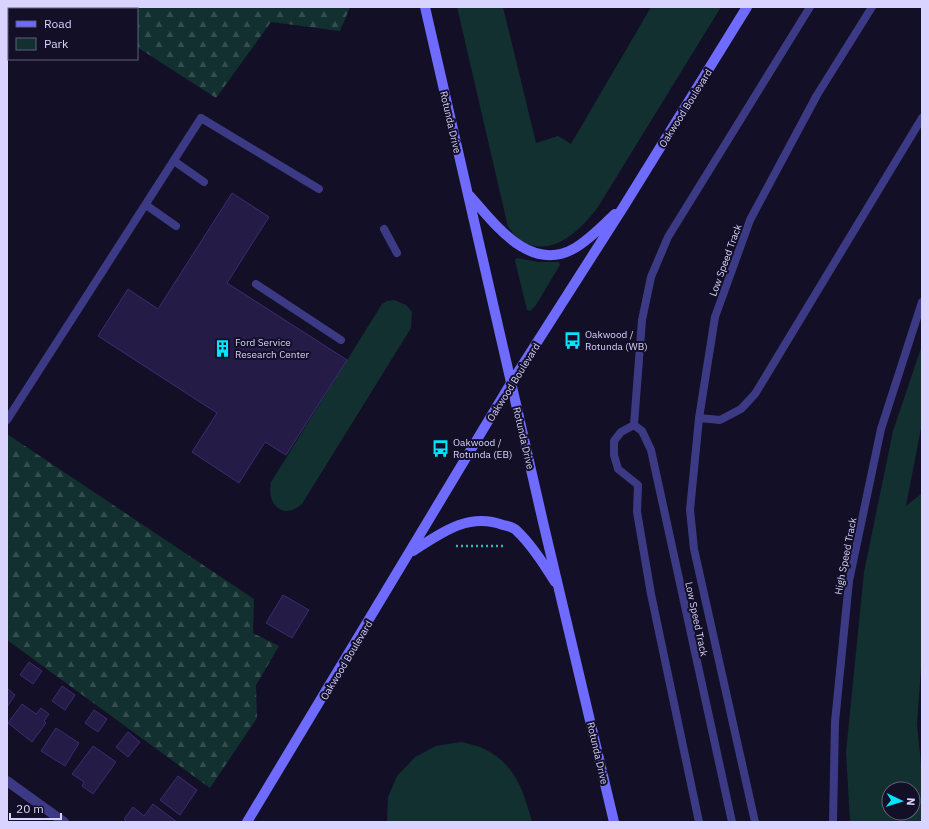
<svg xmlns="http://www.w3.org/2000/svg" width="929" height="829" font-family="'IBM Plex Sans',sans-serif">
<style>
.green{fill:#12302f;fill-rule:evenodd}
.forest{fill:url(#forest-firs)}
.building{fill:#241b47;stroke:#3b2d73}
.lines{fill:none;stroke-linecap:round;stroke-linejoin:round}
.path{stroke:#2fb8b0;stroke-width:2.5;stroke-dasharray:2 3;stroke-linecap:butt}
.service{stroke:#3d3a85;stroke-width:8}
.minor{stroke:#3d3a85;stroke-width:10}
.secondary{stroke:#6f6bff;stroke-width:10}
.labels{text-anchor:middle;stroke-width:4;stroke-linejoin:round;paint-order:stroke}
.street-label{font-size:10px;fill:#d9d4ff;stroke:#130f26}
.poi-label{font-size:10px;fill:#d9d4ff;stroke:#130f26;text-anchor:start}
</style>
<defs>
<pattern id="forest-firs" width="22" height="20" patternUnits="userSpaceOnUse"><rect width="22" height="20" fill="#12302f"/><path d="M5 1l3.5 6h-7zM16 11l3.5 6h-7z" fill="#344d4e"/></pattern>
</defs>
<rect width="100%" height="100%" fill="#130f26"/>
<path class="green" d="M457,7h46l33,136 22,-7 13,8 80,-137h70l-123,200c-17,23 -46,52 -77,34 -5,-3 -9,-10 -13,-14z
M516,258l23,4h20l1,3 -24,40 -6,6 -3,-1 -12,-49z
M394,300l12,5 6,7 -1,16 -109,176c-19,17 -36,0 -31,-22l111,-178 5,-3z
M922,345v78l-16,83 16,-13v162l-5,69 5,50v48h-72l-4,-70 18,-180 29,-141zM889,789h24v24h-24z
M461,742c9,2 19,4 27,9 28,15 36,41 44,71h-145l1,-25 9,-21 18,-19 21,-11z"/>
<path class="forest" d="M75,7h275l-10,24 -69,-9 -55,76 -79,-51v-38h-58z
M7,434l247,165 -1,34 26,13 -23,39 1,33 -47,70 -203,-148z"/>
<path class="building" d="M232,193l37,24 -42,66 120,77 -61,95 -21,-13 -26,41 -47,-31 25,-39 -119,-77 30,-47 30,20z
M283,595l26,15 -17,28 -26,-15z
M29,662l13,9 -9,13 -13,-9z
M62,686l13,9 -10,15 -13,-9z
M7,688l8,7 -8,12z
M22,704l14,10 5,-6 8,6 -5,7 2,2 -14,19 -24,-19z
M94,710l13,9 -9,13 -13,-9z
M56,728l23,15 -14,23 -24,-15z
M128,732l12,10 -12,15 -12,-10z
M93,746l23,16 -23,32 -11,-8 2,-4 -12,-8z
M178,776l19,14 -17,25 -20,-15z
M153,804l24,18h-50l-3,-3 9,-12 11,9z"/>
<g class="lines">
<path class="path" d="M456,546h49"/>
<path class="service" d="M174,161l30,21
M146,205l30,21
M384,229l13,24
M256,284l85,56
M699,418l21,2 21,-11 14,-15 167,-276
M7,420l194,-302 118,71
M634,425l8,6 9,19 81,372
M699,822l-48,-228 -14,-82 1,-27 -20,-16 -4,-14v-14l7,-9 13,-7 8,-105 9,-43 17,-40 142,-230
M755,822l-61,-273 -4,-39 9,-92 16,-101 35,-97 67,-125 55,-88
M833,822l2,-100 14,-141 32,-152 41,-127"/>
<path class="minor" d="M7,781l57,41"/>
<path class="secondary" d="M425,7l118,515 71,300
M470,196c25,28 60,78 105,52 15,-9 27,-22 40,-34
M413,551c28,-18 55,-39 90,-26 4,1 11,2 14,6 15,14 27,33 38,51
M247,822l264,-439 113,-177 123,-199"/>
</g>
<defs>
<symbol id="bus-bare" viewBox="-9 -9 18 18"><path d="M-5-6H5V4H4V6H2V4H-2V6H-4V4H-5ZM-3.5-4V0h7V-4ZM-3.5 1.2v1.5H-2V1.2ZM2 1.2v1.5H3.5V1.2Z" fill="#00e5ff" stroke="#130f26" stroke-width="2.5" paint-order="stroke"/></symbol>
<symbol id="building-bare" viewBox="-9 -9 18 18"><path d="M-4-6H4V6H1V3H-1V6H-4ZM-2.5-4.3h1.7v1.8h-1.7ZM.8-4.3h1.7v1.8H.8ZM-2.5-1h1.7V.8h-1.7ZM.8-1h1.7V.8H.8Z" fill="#00e5ff" stroke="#130f26" stroke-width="2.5" paint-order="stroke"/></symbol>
</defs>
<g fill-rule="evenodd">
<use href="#bus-bare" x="560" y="328" width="25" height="25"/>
<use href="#building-bare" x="210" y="336" width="25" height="25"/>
<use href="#bus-bare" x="428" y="436" width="25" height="25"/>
</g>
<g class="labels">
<g class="street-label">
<text transform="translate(685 108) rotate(-58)" y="4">Oakwood Boulevard</text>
<text transform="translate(451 122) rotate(77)" y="4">Rotunda Drive</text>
<text transform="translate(725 260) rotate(-70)" y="4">Low Speed Track</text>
<text transform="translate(513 382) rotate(-58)" y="4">Oakwood Boulevard</text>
<text transform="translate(524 438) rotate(77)" y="4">Rotunda Drive</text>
<text transform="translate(845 556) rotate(-79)" y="4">High Speed Track</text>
<text transform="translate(697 619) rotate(78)" y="4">Low Speed Track</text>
<text transform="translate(346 660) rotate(-59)" y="4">Oakwood Boulevard</text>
<text transform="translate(598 753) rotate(77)" y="4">Rotunda Drive</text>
</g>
<g class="poi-label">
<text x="585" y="338">Oakwood /<tspan x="585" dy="12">Rotunda (WB)</tspan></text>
<text x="235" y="346">Ford Service<tspan x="235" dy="12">Research Center</tspan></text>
<text x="453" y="446">Oakwood /<tspan x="453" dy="12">Rotunda (EB)</tspan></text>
</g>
</g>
<rect width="929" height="829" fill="none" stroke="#d9d4ff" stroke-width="16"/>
<rect x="8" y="8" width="130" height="52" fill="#130f26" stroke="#625e7d"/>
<rect x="16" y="21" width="20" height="6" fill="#6f6bff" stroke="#625e7d"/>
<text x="44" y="28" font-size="12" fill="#d9d4ff">Road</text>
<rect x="16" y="38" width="20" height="12" fill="#12302f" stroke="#625e7d"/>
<text x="44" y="48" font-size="12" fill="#d9d4ff">Park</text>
<g transform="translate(901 801) rotate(94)"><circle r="19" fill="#130f26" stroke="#625e7d"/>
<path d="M0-3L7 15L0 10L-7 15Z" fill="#00e5ff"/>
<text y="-6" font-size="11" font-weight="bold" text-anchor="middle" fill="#d9d4ff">N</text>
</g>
<path d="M10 813v6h51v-6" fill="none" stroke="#d9d4ff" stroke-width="2"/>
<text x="16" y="813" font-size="12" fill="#d9d4ff" stroke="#130f26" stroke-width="3" paint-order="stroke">20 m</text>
</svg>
